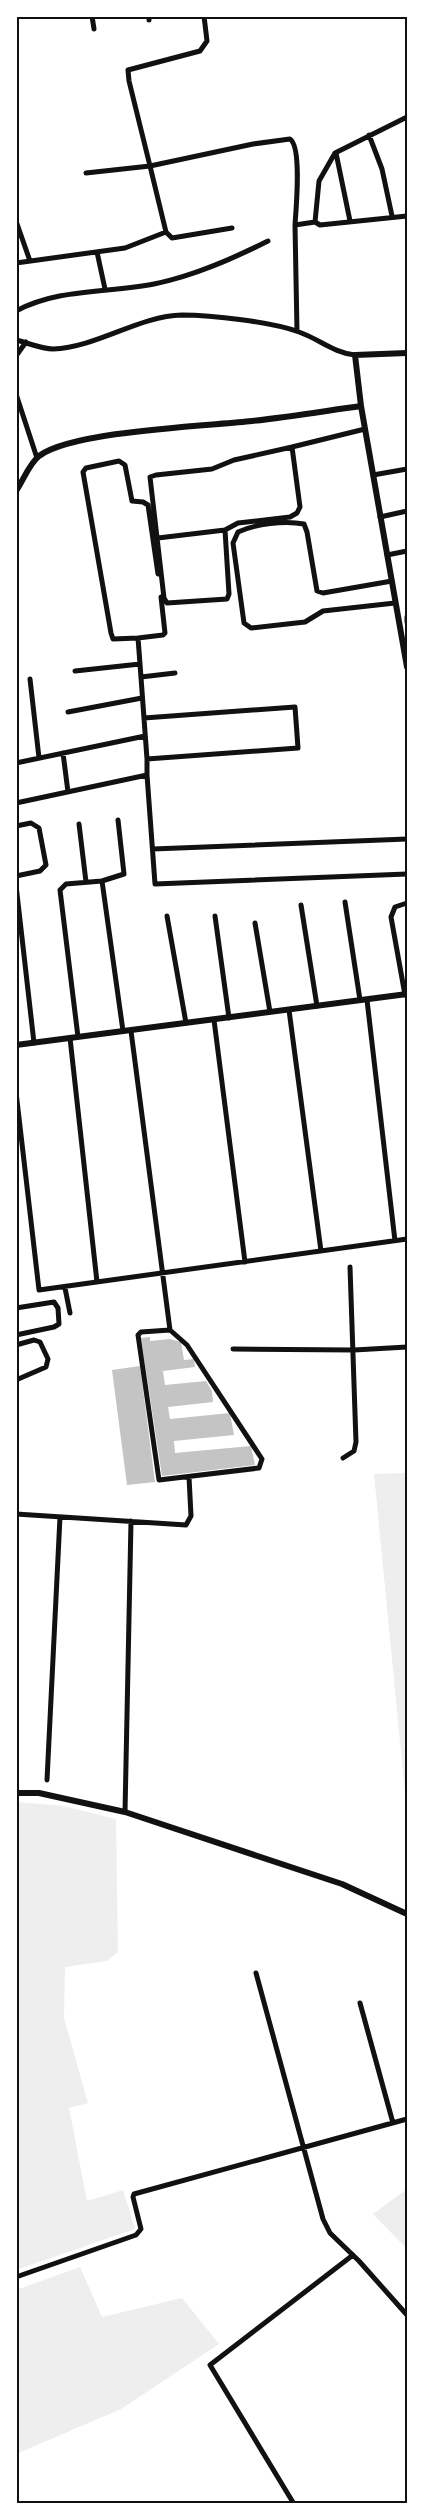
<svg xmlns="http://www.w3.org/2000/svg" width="423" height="2520" font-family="Literata,serif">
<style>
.green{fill:#eee}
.building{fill:#c4c4c4}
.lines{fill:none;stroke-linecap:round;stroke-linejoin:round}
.minor{stroke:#111;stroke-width:5}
.tertiary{stroke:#111;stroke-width:6}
.neatline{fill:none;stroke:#111;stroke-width:2}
</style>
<rect width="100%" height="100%" fill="#fff"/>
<path class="green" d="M407,1473v320h-2l-31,-319z
M16,1802l48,4 52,13 2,133 -11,9 -42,6 -1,51 24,85 -19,5 18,93 36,-11 12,39 -119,41z
M407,2189v60l-34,-35z
M80,2267l22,50 80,-19 37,46 -98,65 -105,45v-164z"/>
<path class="building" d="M150,1337v4l20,-2 11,3 3,18 10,-1 1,8 -32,4 2,14 41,-4 6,10 1,11 -45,5 2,12 60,-6 4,22 -60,6 1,12 76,-7 4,19 -93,11 -21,-138z
M140,1366l15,116 -28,3 -15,-115z"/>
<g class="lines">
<path class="minor" d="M92,16l2,13
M149,16v4
M204,16l3,25 -7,10 -72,19 1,11 21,85 103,-22 37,-5c12,8 6,70 5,86
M369,135l13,34 10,47
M336,153l14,68
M86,173l64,-7 16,66 6,6 60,-10
M16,221l14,40
M315,222l5,3 87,-9
M97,252l8,37
M16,263l109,-15 41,-16
M16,311c43,-23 92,-18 138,-27 40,-8 78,-25 114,-43
M297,331l-2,-106 20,-3 4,-41 16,-28 72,-36
M16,340c12,3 26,9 37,9 45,-2 85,-33 129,-34 29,0 91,7 117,17 20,7 35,21 56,23
M16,356l10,-14
M16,394l21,64
M292,447l-58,13 -22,9 -56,6 -6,2 14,121 3,5 60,-4 2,-5 -4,-64 13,-7 52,-6 7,-4 3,-6 -8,-60 73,-18
M373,475l34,-6
M380,517l27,-6
M158,538l67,-8
M387,555l20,-4
M392,581l-69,12 -6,-2 -10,-59 -3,-8c-20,-4 -48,0 -66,8l-5,11 11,80 7,5 54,-6 18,-11 72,-8
M407,617v5
M138,638l25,-3 2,-2 -4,-36
M140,664l-2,-26 -25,1 -2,-6 -28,-161 3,-4 33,-7 6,4 7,36 11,1 5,3 10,69
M75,671l65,-7 7,95
M141,677l34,-4
M30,679l9,79
M68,712l74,-14
M63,753l5,39
M16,763l129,-27
M147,775l8,109 252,-10
M16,803l131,-28v-16l151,-11 -3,-41 -151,11
M118,820l6,54 -22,7 21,150
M79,824l7,58
M16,826l15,-3 8,5 7,37 -6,6 -24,5
M153,849l254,-10
M16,885l18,158
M345,902l15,98
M301,905l16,101
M167,916l19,107
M215,916l14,102
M255,923l15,89
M405,995l-14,-78 4,-10 12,-4
M367,1000l28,241
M289,1010l32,241
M214,1020l31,242
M131,1031l39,299 17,15 75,114 -3,9 -100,12 -21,-145 3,-3 29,-2
M78,1037l-18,-147 6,-6 36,-3
M70,1038l27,244
M16,1092l23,198 368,-51
M65,1288l5,25
M16,1308l38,-6 4,6 1,16 -5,3 -38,8
M16,1345l18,-5 6,2 8,17 -2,8 -30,13
M233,1349l121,1 53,-3
M343,1458l11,-7 2,-9 -6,-175
M16,1514l170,11 5,-9 -2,-39
M47,1780l13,-263
M125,1812l6,-291
M256,1973l67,246 7,14 29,28 48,54
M360,2003l33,120
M16,2277l120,-42 5,-6 -8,-32 1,-3 273,-75
M294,2504l-84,-139 143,-110"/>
<path class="tertiary" d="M407,353l-52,2 6,51 46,261
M16,491c7,-10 13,-27 23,-35 33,-25 167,-30 213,-35 36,-4 73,-10 109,-15
M16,1045l391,-51
M16,1793h23l86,19 217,72 65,30"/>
</g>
<rect width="423" height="2520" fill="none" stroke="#ffffff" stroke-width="35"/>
<rect x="18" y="18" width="388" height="2484" class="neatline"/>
</svg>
